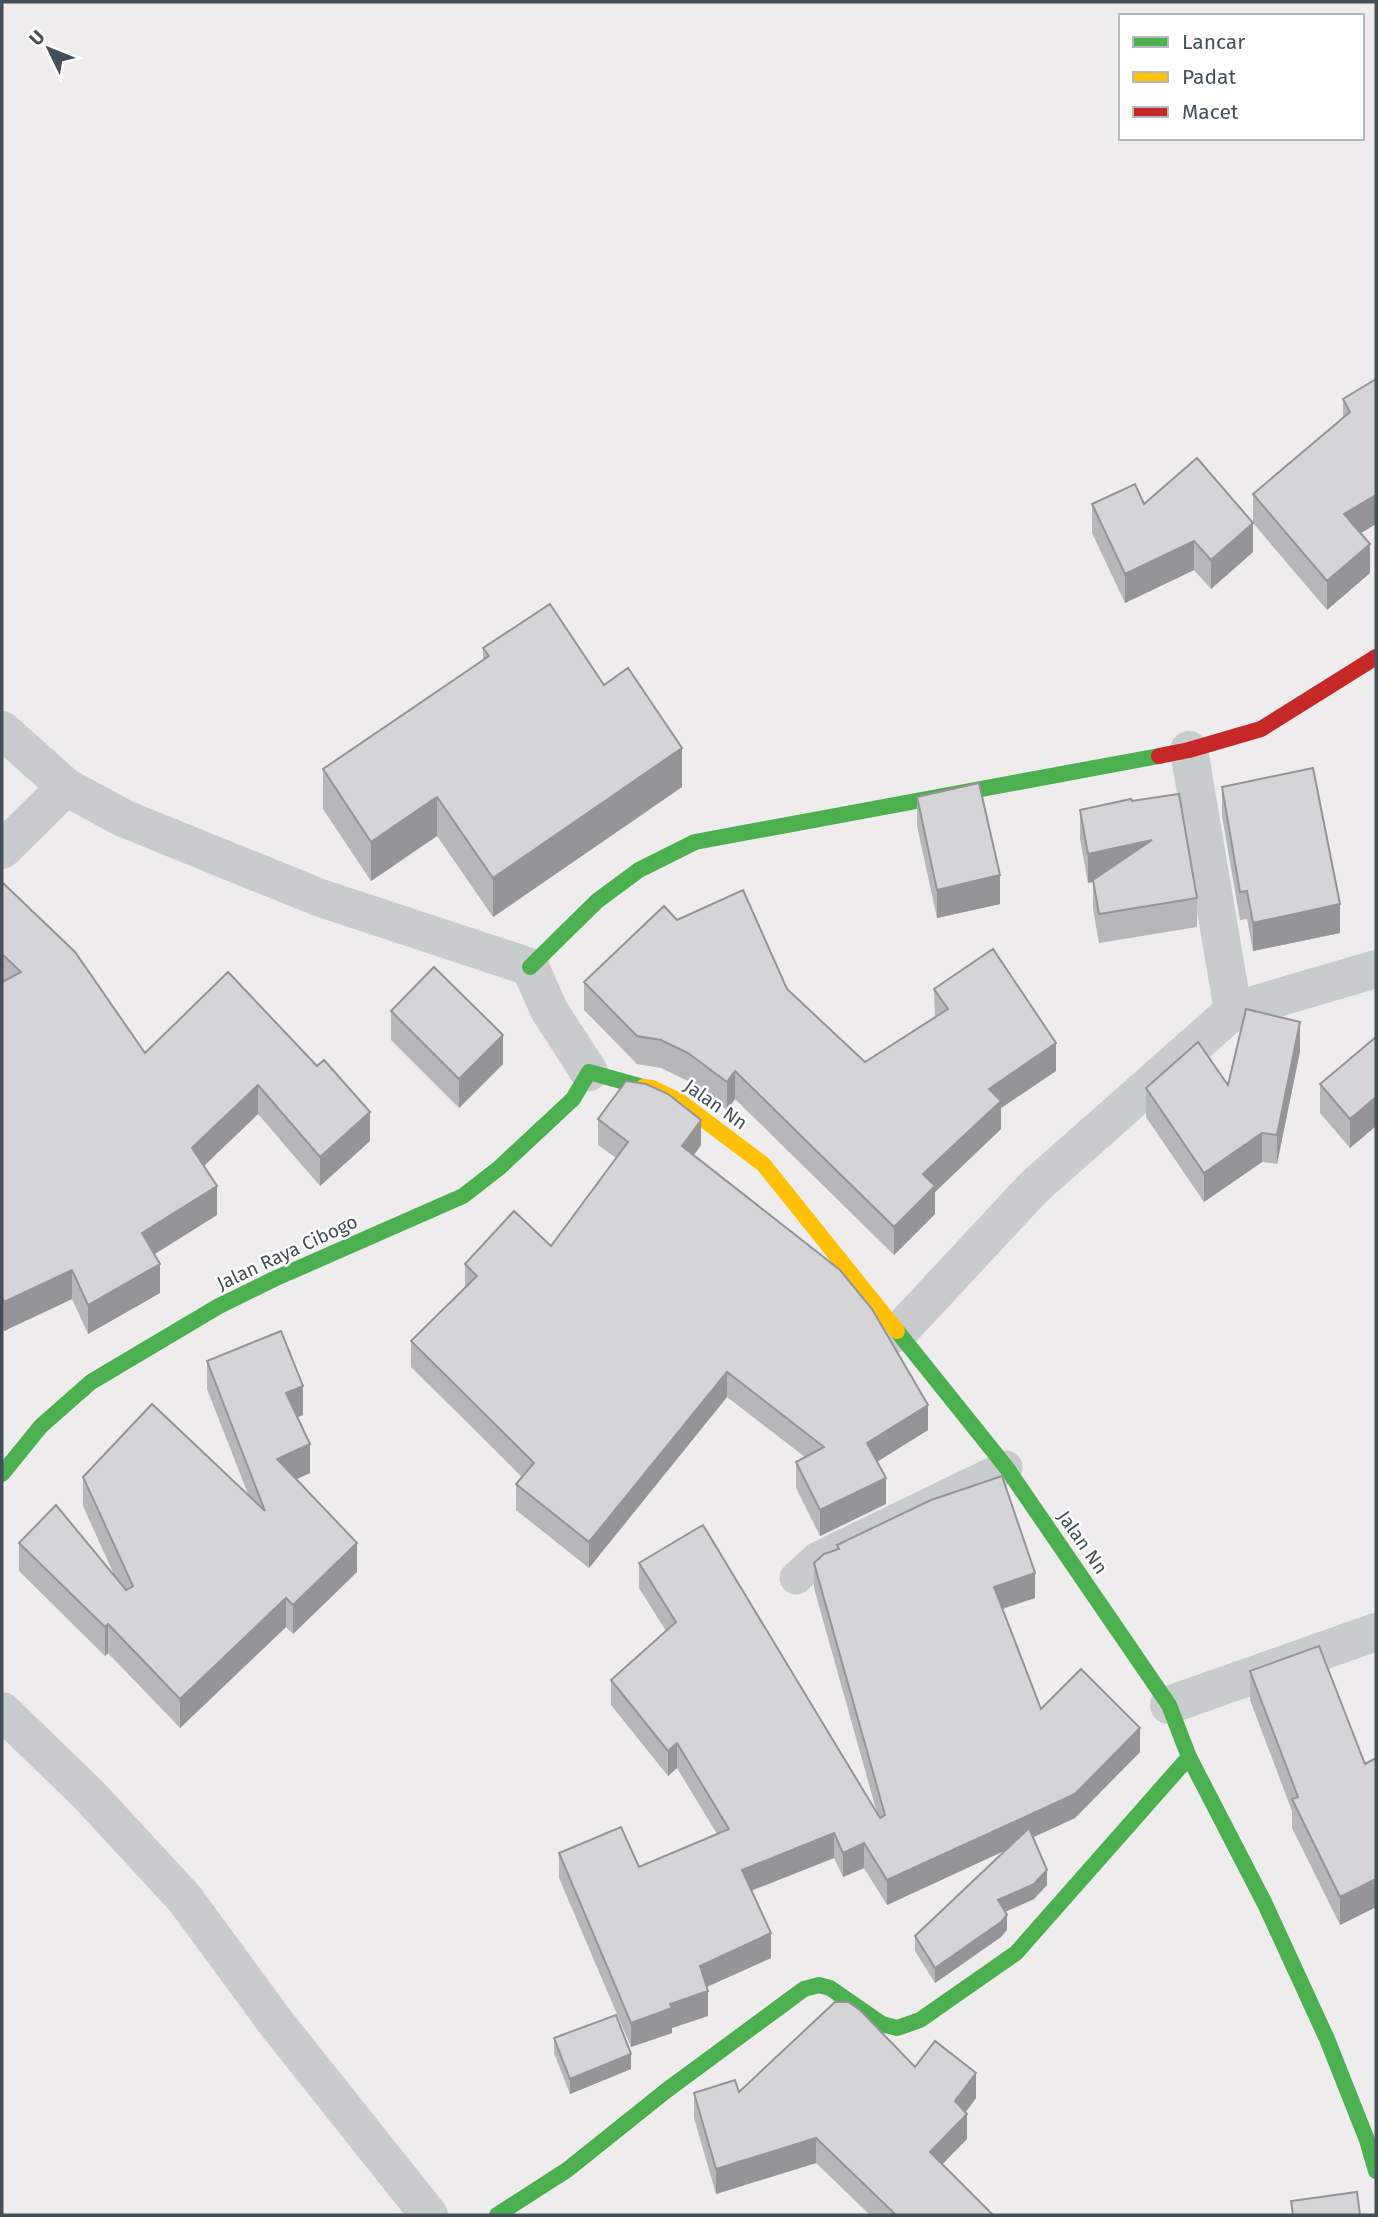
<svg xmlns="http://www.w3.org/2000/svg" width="1378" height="2217" font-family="'Fira Sans',sans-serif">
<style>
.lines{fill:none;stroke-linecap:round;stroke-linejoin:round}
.lane{stroke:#c8cccd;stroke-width:33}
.street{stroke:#c8cccd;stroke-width:38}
.fast{stroke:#4caf50;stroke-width:16}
.slow{stroke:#ffc107;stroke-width:16}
.jam{stroke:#c62828;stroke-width:16}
.wall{fill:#b7b6b9}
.shaded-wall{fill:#959496}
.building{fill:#d5d4d7;stroke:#959496;stroke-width:2}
.labels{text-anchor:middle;stroke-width:5;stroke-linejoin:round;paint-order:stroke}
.street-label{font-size:19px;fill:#435059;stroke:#fff}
</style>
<rect width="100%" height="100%" fill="#eeecec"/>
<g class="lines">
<path class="lane" d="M796,1578l22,-20 188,-91"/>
<path class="street" d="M2,730l64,57 57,31 195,79 212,70 19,43 40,62
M2,850l64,-63
M1233,1011l143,-42
M898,1333l136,-146 199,-176 -44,-261
M1169,1705l207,-73
M2,1711l86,83 97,105 91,124 153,192"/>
<path class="fast" d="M530,967l67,-66 42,-31 56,-28 464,-86
M897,1331l109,136 163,238 20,52 76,147 62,135 40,101 9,31
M2,1474l39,-48 50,-44 128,-76 55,-27 189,-83 36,-28 74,-69 16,-27 54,15
M497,2215l70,-45 100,-80 137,-101 15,-4 11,3 52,36 15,4 23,-8 96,-67 173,-196"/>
<path class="slow" d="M643,1087l9,1 27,13 84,63 134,167"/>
<path class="jam" d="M1159,756l30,-6 72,-21 115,-72"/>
</g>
<path class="wall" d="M1376,379v145l-15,9 9,40 -43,37 -74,-87v-29l90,-76v-19z
M1092,504h52l109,48 -42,37 -17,-19 -69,33 -33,-70z
M483,648l121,37 78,102 -189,130 -56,-81 -66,45 -48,-72v-40l160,-109z
M1222,787l118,146 -87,18 -6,-32 -7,1 -18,-104z
M917,797l83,107 -63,14 -20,-92z
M1132,801l65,97v29l-98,16 -6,-34v-27l-5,1 -8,-44v-29z
M2,882l143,171 83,-81 142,169 -50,45 -62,-72 -54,52 13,49 -63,39 6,39 -72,41 -16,-35 -68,32 -2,-5z
M677,920l110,69 78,73 70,-44 -1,-29 122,82 -55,37v21l-66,63v22l-41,41 -159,-156 -8,11 -39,-29 -27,-13 -24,-4 -53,-54v-28z
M391,1011l112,53 -44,44 -68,-68z
M1376,1037v89l-26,22 -30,-35v-29z
M1300,1051l-23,113 -15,-2 -58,40 -58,-85v-29l82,-3z
M598,1119l103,26 -7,10 234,275 -51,32 9,42 -66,32 -24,-48v-26l9,-5 -78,-60 -138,171 -73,-58v-26l6,-7 -111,-110v-26l54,-53v-24l86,-18 65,-88 -18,-13z
M207,1361l96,54 -6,2 13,56 -14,6 61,93 -64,62 -7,-7 -106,101 -72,-75 -3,3 -86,-85v-28l96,34 -32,-71v-29l165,17 -41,-105z
M837,1545l198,53 -32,11 38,100 99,43 -65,66 -42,19 14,48 -13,14 -29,13 2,18 -6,7 -66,46 -20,-32v-15l91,-86 -119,55 -23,-37 -21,9 -9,-19 -83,33 20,67 -65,29 2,29 -36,12v5l-41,14 -72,-169v-25l80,14 78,-33 -40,-66 -9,8 -57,-71v-25l55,-49 -27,-43v-25l238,250 -63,-225v-25l23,-13z
M1250,1671l115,93 11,-6v149l-36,18 -48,-97v-17l-42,-111z
M554,2038l77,31 -61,25 -16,-41z
M915,2067l61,31 -10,14 1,27 -25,25 51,51h-123l-54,-52 -100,31 -22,-76v-25l45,-1z"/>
<path class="shaded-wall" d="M1376,495v29l-32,19v-29z
M1253,523v29l-42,37v-29z
M1194,541v29l-69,33v-29z
M1370,544v29l-43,37v-29z
M682,748v39l-189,130v-39z
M437,797v39l-66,45v-39z
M1152,840v29l-64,14v-29z
M1000,875v29l-63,14v-28z
M1340,904v29l-87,18v-28z
M1300,1022v29l-23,113v-29z
M503,1035v29l-44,44v-29z
M1056,1043v28l-55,37v21l-66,63v22l-41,41v-28l29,-53 66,-85z
M735,1071v28l-8,11v-28z
M258,1085v29l-66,63v-29z
M1376,1097v29l-26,22v-29z
M370,1112v29l-50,45v-29z
M701,1120v25l-19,26v-25z
M1262,1133v29l-58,40v-29z
M217,1186v29l-75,47v-29z
M160,1264v29l-72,41v-29z
M72,1270v29l-68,32v-29z
M727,1372v25l-138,171v-26z
M303,1386v29l-17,7v-29z
M928,1405v25l-61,38v-25z
M310,1444v29l-33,15v-29z
M886,1478v26l-66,32v-26z
M357,1543v29l-64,62v-29z
M1035,1573v25l-41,13v-24z
M286,1598v29l-106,101v-29z
M108,1624v29l-3,3v-29z
M1140,1728v24l-65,66 -188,87v-25z
M677,1743v25l-9,8v-25z
M834,1833v25l-92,36v-24z
M864,1843v25l-21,9v-24z
M1047,1870v15l-13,14 -36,16v-15z
M1376,1879v28l-36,18v-28z
M1007,1915v15l-6,7 -66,46v-15z
M771,1933v25l-71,32v-24z
M708,1991v25l-36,12v5l-41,14v-24l39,-19z
M631,2054v15l-61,25v-15z
M976,2073v25l-21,28v-25z
M967,2114v25l-37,38v-25z
M816,2138v25l-100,31v-25z"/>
<path class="building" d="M1376,379v116l-32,19 26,30 -43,37 -74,-87 97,-82 -7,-13z
M1197,458l56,65 -42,37 -17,-19 -69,33 -33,-70 43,-20 9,20z
M550,604l54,81 24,-17 54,80 -189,130 -56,-81 -66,45 -48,-73 166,-113 -6,-8z
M1313,768l27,136 -87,19 -6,-32 -7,1 -18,-105z
M979,783l21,92 -63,15 -20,-93z
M1179,794l18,104 -98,16 -6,-34 59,-40 -64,14 -8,-44 51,-11 1,2z
M2,882l73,70 70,101 83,-81 89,94 7,-6 46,52 -50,45 -62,-72 -66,63 25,38 -75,47 18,31 -72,41 -16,-35 -68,32 -2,-5v-315l19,-10 -19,-18z
M743,890l44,99 78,73 83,-53 -14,-20 59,-40 63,94 -67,46 12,12 -78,73 12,12 -41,41 -159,-156 -8,11 -39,-29 -27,-13 -24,-4 -53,-54 80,-76 13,14z
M434,967l69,68 -44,44 -68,-68z
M1246,1009l54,13 -23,113 -15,-2 -58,40 -58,-85 52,-46 30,43z
M1376,1037v60l-26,22 -30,-35z
M626,1081l20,3 22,10 33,26 -19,26 158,124 32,39 56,96 -61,38 19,35 -66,32 -24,-48 28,-15 -97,-75 -138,170 -73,-58 18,-21 -123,-122 66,-65 -12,-12 49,-53 37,35 77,-104 -30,-23z
M281,1331l22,55 -17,7 24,51 -33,15 80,84 -64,62 -7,-7 -106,101 -72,-75 -3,3 -86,-84 37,-38 70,85 7,-4 -50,-109 69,-73 113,107 -58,-150z
M1002,1476l33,97 -41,14 47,122 40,-40 59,59 -65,66 -188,86 -23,-37 -21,10 -9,-20 -92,37 29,63 -71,33 8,25 -38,13 2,4 -41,15 -72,-170 62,-26 18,40 90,-38 -52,-86 -9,8 -57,-71 65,-58 -37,-59 64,-38 177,293 5,-3 -71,-252 10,-9 15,-5 -2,-4 94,-45z
M1319,1646l46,118 11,-6v121l-36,18 -48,-98 6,-2 -48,-126z
M1029,1828l18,42 -13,14 -36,16 9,15 -6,7 -66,46 -20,-32z
M835,2002h13l12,8 55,57 20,-26 41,32 -21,28 12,13 -37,38 63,63h-102l3,-2 -78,-75 -100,31 -22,-76 41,-13 4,12z
M616,2015l15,39 -61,25 -16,-41z
M1357,2192l3,23h-67l-2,-14z"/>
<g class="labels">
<g class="street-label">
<text transform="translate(716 1104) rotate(35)" y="7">Jalan Nn</text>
<text transform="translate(287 1252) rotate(-25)" y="7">Jalan Raya Cibogo</text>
<text transform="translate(1083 1542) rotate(55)" y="7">Jalan Nn</text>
</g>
</g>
<rect width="1378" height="2217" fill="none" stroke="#435059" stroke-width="7"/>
<rect x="1119" y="14" width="245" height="126" fill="#ffffff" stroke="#b4b9bd" stroke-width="2"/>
<rect x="1133" y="37" width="35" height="10" fill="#4caf50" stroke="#b4b9bd" stroke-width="2"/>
<text x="1182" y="49" font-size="21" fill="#435059">Lancar</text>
<rect x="1133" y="72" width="35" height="10" fill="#ffc107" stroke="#b4b9bd" stroke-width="2"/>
<text x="1182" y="84" font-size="21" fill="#435059">Padat</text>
<rect x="1133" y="107" width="35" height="10" fill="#c62828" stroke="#b4b9bd" stroke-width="2"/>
<text x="1182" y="119" font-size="21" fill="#435059">Macet</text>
<g transform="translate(49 49) rotate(313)" stroke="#ffffff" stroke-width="5" paint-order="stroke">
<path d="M0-5L12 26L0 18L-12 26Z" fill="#435059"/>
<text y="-10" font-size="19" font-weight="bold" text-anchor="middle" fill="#435059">U</text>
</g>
</svg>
